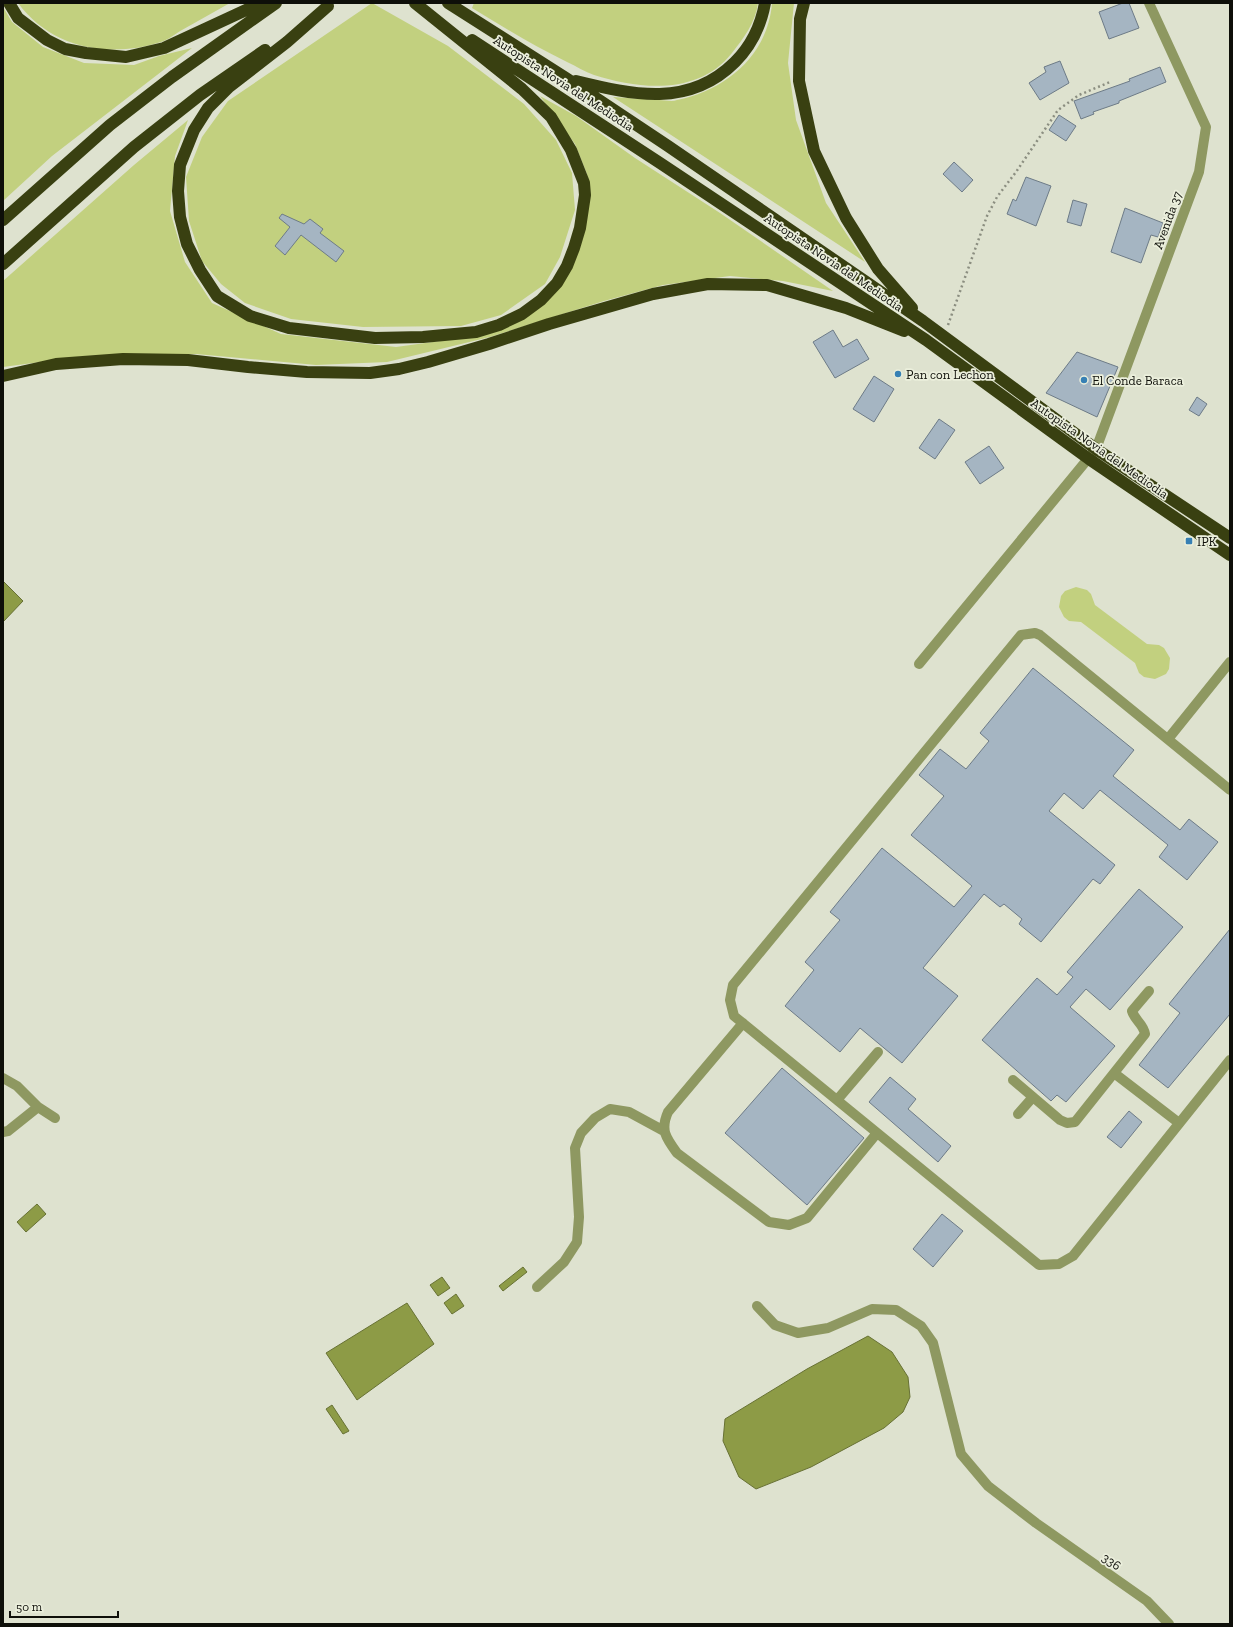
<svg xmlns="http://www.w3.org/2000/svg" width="1233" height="1627" font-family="'Zilla Slab',serif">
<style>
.green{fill:#c2d07f}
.water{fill:#8d9b46;stroke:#677134}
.building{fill:#a5b5c2;stroke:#6d7b87}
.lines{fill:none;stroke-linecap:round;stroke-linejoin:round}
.path{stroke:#8b8e80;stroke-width:2.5;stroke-dasharray:2 3;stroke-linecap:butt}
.minor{stroke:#8e9861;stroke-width:10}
.highway{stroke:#394011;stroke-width:12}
.poi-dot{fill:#3780b4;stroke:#ebefdc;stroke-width:1.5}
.labels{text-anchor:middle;stroke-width:3.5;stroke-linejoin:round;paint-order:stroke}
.street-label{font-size:13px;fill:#0e0f09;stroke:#ebefdc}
.poi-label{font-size:13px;fill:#0e0f09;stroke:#ebefdc;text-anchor:start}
</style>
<rect width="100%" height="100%" fill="#dee2cf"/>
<path class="green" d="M18,3h212c-16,9 -32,18 -48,27 -7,4 -14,10 -21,12 -52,17 -110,6 -143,-39z
M372,3l76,43 76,58 32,36 16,33 3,37 -15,47 -15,27 -44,31 -40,11 -98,1 -72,-8 -46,-16 -24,-19 -19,-23 -13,-40 -3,-44 16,-40 26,-36z
M474,3h284c-2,19 -15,36 -26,50 -33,42 -91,37 -138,22 -9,-3 -18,-9 -27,-13 -33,-16 -64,-35 -95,-54z
M772,3h22l-6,60 8,57 30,83 39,59 -252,-165c15,1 31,2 46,3 6,0 13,2 18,0 49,-10 91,-45 95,-97z
M3,7l9,15 31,25 41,16 50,2 25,-9 33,-8 -140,108 -49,45z
M540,96l36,20 59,42 85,55 113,78 -50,-10 -53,-5 -67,9 -59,16 -114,36 -103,25 -71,3 -120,-11 -111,2 -82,11v-86l131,-116 54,-45 -13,36 -5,55 15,51 27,41 69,31 115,13 44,-6 51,-10 56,-31 42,-94 -2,-32 -12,-30z
M1076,587l11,3 4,4 4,11 52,39 12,1 5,3 6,10 -1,11 -3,5 -11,5 -11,-2 -5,-4 -4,-10 -54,-41 -12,-1 -5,-4 -5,-10 2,-11 4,-5z"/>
<path class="water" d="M3,581l20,20 -20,21z
M37,1204l9,10 -20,18 -9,-10z
M523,1267l4,5 -24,19 -4,-5z
M442,1277l8,11 -12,8 -8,-11z
M456,1294l8,12 -12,8 -8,-11z
M407,1303l27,41 -77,56 -31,-47z
M868,1336l24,16 16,25 2,20 -7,15 -19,16 -73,39 -55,22 -17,-12 -16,-36 2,-22 82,-50z
M332,1405l17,26 -6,3 -17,-25z"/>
<path class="building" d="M1123,3h6l10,25 -30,11 -10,-27z
M1060,61l9,22 -29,17 -11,-17 17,-11 -2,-5z
M1160,67l6,15 -47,19v2l-26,9 1,2 -13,5 -7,-18 56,-20 -1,-2z
M1059,115l17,11 -10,15 -17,-11z
M954,162l19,18 -11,12 -19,-18z
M1026,177l25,9 -15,40 -29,-12 6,-15 3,2z
M1073,200l14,4 -6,22 -14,-4z
M1125,208l38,15 -5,14 -7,-2 -10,28 -30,-11z
M282,214l22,10 6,-5 13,10 -3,4 24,18 -8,11 -35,-27 -16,20 -10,-9 15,-19 -11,-9z
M833,330l10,17 14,-8 12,20 -34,19 -22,-36z
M1077,352l41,15 -21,50 -51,-24z
M874,376l20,13 -20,33 -21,-13z
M1197,397l10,7 -8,12 -10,-6z
M939,419l16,11 -20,29 -16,-11z
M989,446l15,22 -24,16 -15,-22z
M1033,668l101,82 -21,26 67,54 9,-11 29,23 -31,38 -28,-23 9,-12 -68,-55 -17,19 -19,-16 -15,18 66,54 -15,19 -7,-5 -52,63 -22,-18 3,-5 -18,-15 -4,3 -16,-13 -61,74 35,28 -56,67 -42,-35 -20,24 -55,-46 29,-36 -9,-8 35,-42 -10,-8 52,-64 72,59 18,-21 -61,-51 33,-39 -25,-21 21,-26 26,20 23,-28 -9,-8z
M1139,889l44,38 -73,83 -24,-21 -16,18 45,39 -49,56 -9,-7 -6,6 -69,-61 55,-62 20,17 16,-18 -6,-5z
M1230,929v85l-62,74 -29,-23 41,-52 -11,-9z
M782,1068l82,70 -57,67 -82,-72z
M890,1077l26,22 -8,10 43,37 -13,16 -69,-60z
M1129,1111l13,11 -21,26 -14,-11z
M942,1214l21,17 -30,36 -20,-18z"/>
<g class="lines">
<path class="path" d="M948,325l39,-109 10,-19 19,-25 42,-62 21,-15 31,-13"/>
<path class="minor" d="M919,664l177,-215 103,-277 7,-45 -57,-124
M1168,739l62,-77
M1230,790l-190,-155 -5,-2 -14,2 -288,350 -3,15 4,16 305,249 20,-1 14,-8 157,-196
M743,1023l-75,89c-8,18 -2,26 9,41l92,69 20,3 18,-7 70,-85
M1114,1073l65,50
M3,1078l14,8 21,21 17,11
M1013,1080l47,40 7,3 8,-1 70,-88c-2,-11 -10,-13 -13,-23l17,-20
M837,1100l41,-48
M1018,1114l15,-17
M3,1132l5,-1 30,-24
M537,1287l27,-25 13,-20 2,-25 -4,-69 6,-15 14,-15 15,-9 19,3 35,19
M757,1306l18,19 23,8 30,-5 44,-19 24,1 25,16 12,17 28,111 27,32 48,37 111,78 22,23"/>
<path class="highway" d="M9,3l9,15 29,22 18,9 21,4 40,4 38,-9 97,-45
M448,3l118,75 102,68 255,175 173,128 134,89
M804,3l-4,16 -1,62 15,70 32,67 32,51 34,39
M328,6l-41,36 -58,45 -21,21 -14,22 -14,35 -2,26 2,26 7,27 13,26 17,26 33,20 39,12 86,10 48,-1 53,-5 23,-7 23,-11 19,-14 16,-17 10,-17 7,-18 6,-20 5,-33 -1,-12 -13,-33 -20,-33 -29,-28 -107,-86
M472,40l188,123 266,177 163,119 141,96
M576,81c57,14 113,27 159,-19 16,-16 26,-37 30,-59
M3,220l107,-95 62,-48 104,-74
M3,264l131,-117 66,-52 65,-45
M3,376l53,-12 67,-5 65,1 60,7 59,5 63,1 29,-4 29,-7 61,-18 60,-20 104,-30 55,-10 59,1 79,23 58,23"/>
</g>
<g class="poi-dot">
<circle cx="898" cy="374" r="4"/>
<circle cx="1084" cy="380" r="4"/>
<rect x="1185" y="537" width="8" height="8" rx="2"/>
</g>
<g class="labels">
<g class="street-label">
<text transform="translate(564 83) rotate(33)" y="5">Autopista Novia del Mediodía</text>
<text transform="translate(1167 220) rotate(-70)" y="5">Avenida 37</text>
<text transform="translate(834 262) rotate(34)" y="5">Autopista Novia del Mediodía</text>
<text transform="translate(1100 448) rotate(35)" y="5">Autopista Novia del Mediodía</text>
<text transform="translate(1112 1561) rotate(35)" y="5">336</text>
</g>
<g class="poi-label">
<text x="906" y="379">Pan con Lechon</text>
<text x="1092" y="385">El Conde Baraca</text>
<text x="1197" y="546">IPK</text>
</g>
</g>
<rect width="1233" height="1627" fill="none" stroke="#0e0f09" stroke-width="8"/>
<path d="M10 1611v6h108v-6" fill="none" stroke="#0e0f09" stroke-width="2"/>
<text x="16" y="1611" font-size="12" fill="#0e0f09" stroke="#ebefdc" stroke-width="3" paint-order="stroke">50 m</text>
</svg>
